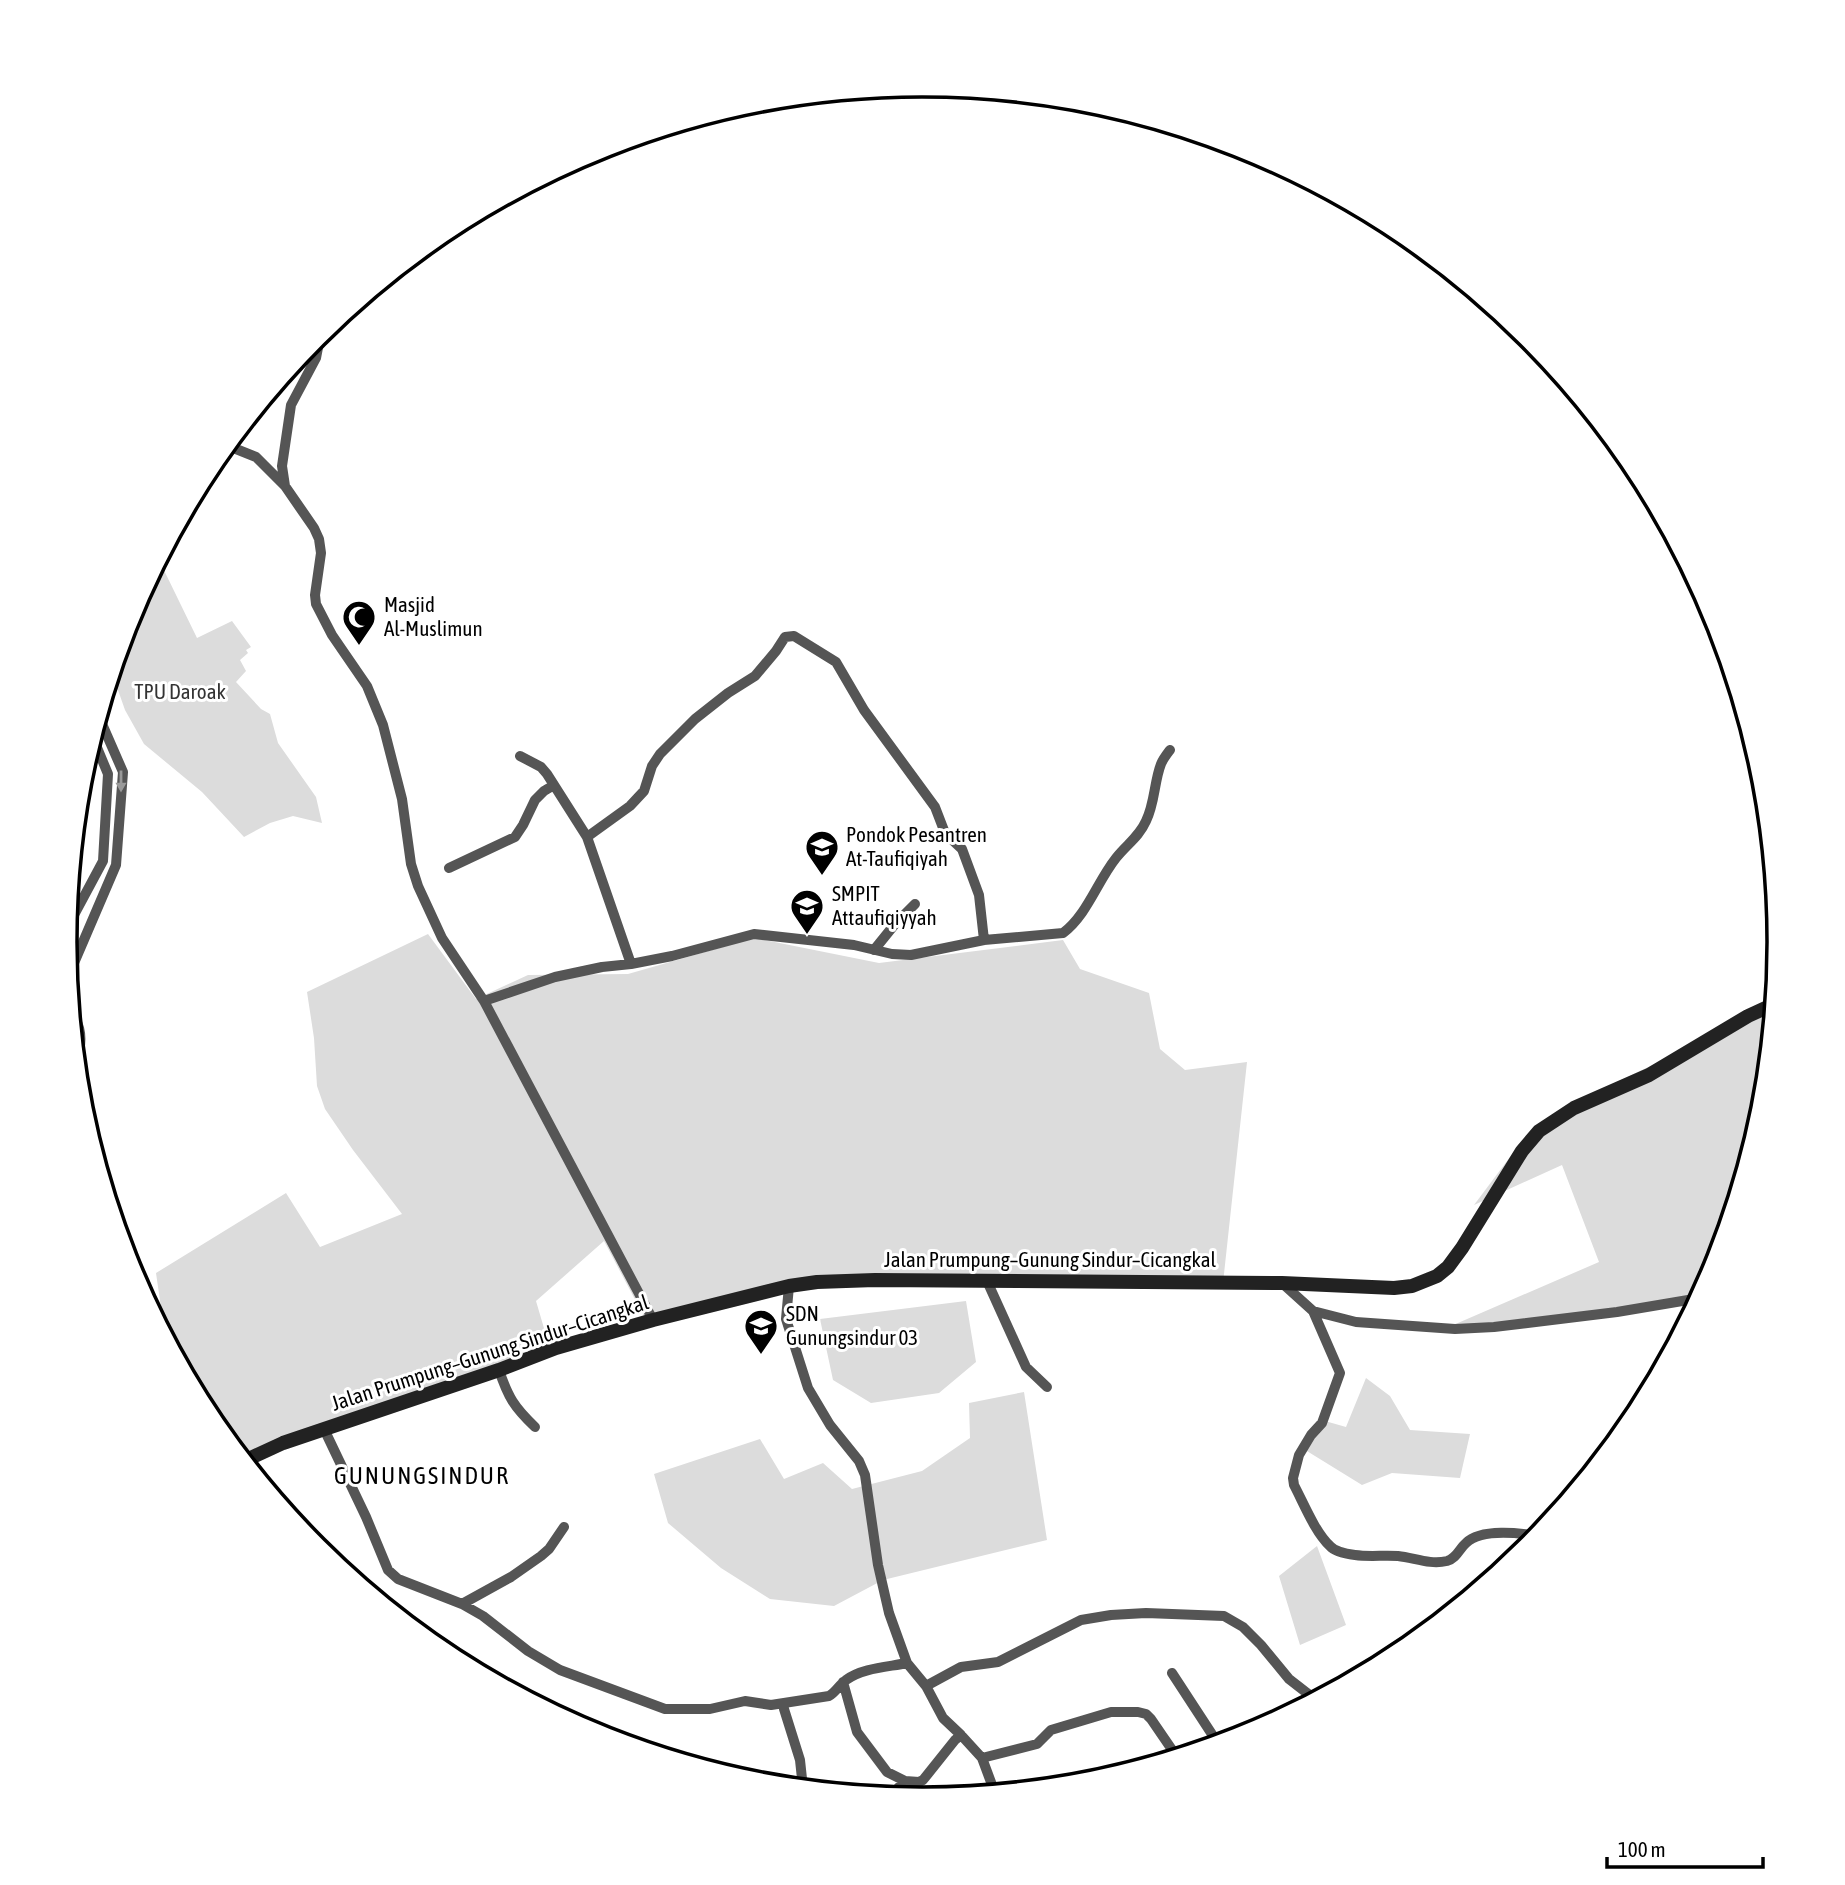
<svg xmlns="http://www.w3.org/2000/svg" width="1845" height="1885" font-family="'Asap Condensed',sans-serif">
<style>
.green{fill:#dcdcdc}
.lines{fill:none;stroke-linecap:round;stroke-linejoin:round}
.minor{stroke:#555;stroke-width:10}
.secondary{stroke:#222;stroke-width:14}
.oneway{fill:#999}
.labels{text-anchor:middle;stroke-width:6;stroke-linejoin:round;paint-order:stroke}
.poi-label{font-size:21px;fill:#000;stroke:#fff;text-anchor:start}
.park-label{font-size:21px;fill:#333;stroke:#fff}
.street-label{font-size:21px;fill:#000;stroke:#fff}
.quarter-label{font-size:24px;letter-spacing:2px;fill:#000;stroke:#fff}
.rim{fill:none;stroke:#000;stroke-width:3.5}
</style>
<rect width="100%" height="100%" fill="#fff"/>
<path class="green" d="M159,560l38,78 35,-17 19,26 -5,3 2,3 -8,7 6,11 -10,11 25,27 9,5 8,29 38,54 6,26 -29,-7 -23,7 -26,14 -42,-45 -58,-48 -19,-34 -13,-37 18,-59z
M428,934l48,65 52,-24 100,-1 126,-36 125,25 184,-23 17,29 69,24 11,56 25,21 62,-8 -24,221 -423,2 -152,39 -44,-83 -68,60 15,51 -308,101 -78,-118 -9,-62 130,-80 34,54 82,-33 -49,-64 -28,-41 -8,-23 -3,-48 -7,-46z
M1774,1007l-10,103 -49,161 -12,23 -38,8 -127,20 -87,4 148,-64 -37,-97 -88,40 42,-56 61,-48z
M966,1301l10,61 -37,31 -68,10 -38,-23 -13,-61z
M1366,1378l24,18 20,34 60,4 -10,44 -68,-5 -30,12 -60,-37 23,-27 21,6z
M1024,1392l23,148 -164,40 -49,26 -64,-7 -49,-31 -53,-45 -14,-49 106,-35 24,40 39,-16 29,26 70,-18 48,-33 -1,-35z
M1317,1546l29,79 -46,20 -21,-69z"/>
<g class="lines">
<path class="minor" d="M321,332l-5,26 -25,47 -9,61 3,20 29,42 5,11 2,14 -6,42 1,9 16,31 35,51 16,39 19,74 9,65 7,22 24,52 42,63 169,319
M226,445l30,12 29,29
M520,756l21,11 6,7 40,63 44,127
M587,837l43,-31 14,-15 8,-25 8,-12 35,-35 33,-26 27,-17 21,-25 9,-14 9,-1 42,26 28,48 71,97 10,26 17,16 17,46 5,45
M449,868l66,-31 8,-12 12,-25 9,-9 10,-6
M66,930l37,-69 5,-87 -15,-36
M874,950l21,-26 20,-20
M68,977l48,-112 7,-93 -24,-55
M484,1001l71,-24 47,-10 29,-3 41,-8 82,-22 100,11 38,9 19,1 73,-15 79,-7c24,-18 34,-51 53,-75 10,-13 23,-21 30,-37 9,-18 8,-39 15,-57 2,-5 6,-10 9,-14
M72,1014c11,14 10,31 4,48
M987,1281l39,86 21,20
M1282,1283l31,28 43,11 99,7 39,-2 123,-15 83,-14
M789,1286l-3,33 22,69 22,37 29,36 6,14 13,90 11,48 18,50 19,23 17,32 18,17 21,23 13,35
M1313,1311l27,62 -18,50 -11,12 -12,20 -6,23 1,7c10,19 21,47 36,61 5,6 17,8 25,9 14,2 29,0 43,1 17,2 32,9 49,5 10,-3 12,-12 19,-18 15,-15 54,-10 74,-7
M499,1370c9,27 15,37 36,57
M324,1429l42,88 22,53 10,9 64,25 21,12 45,35 32,19 105,39h45l35,-8 26,4 58,-9c7,-4 10,-11 17,-16 16,-12 42,-13 61,-17
M462,1604l49,-27 30,-21 8,-7 15,-22
M1172,1673l47,72
M843,1682l14,50 30,40 18,9 14,1 4,-2 32,-40 6,-5
M926,1686l35,-19 37,-5 83,-42 30,-5 35,-2 78,3 19,11 18,18 28,34 27,21
M784,1703v6l16,51 3,28
M982,1758l55,-14 14,-14 60,-18h27l8,2 5,5 26,38
M889,1797l16,-16"/>
<path class="secondary" d="M244,1461l39,-18 216,-73 57,-22 97,-28 136,-34 28,-4 58,-2 407,3 112,5 18,-2 25,-10 11,-9 14,-19 60,-97 17,-20 35,-23 75,-33 99,-59 26,-12"/>
</g>
<defs><path id="oneway-solid" d="M-6-.8H1V-3.2L6.5 0L1 3.2V.8H-6Z" transform="scale(1.75)"/></defs>
<use class="oneway" href="#oneway-solid" transform="translate(121 781) rotate(90)"/>
<defs>
<symbol id="mosque-pin" viewBox="-11 -11 22 30"><path d="M0 17L-7.5 6A9.5 9.5 0 1 1 7.5 6Z" fill="#000" stroke="#fff"/><path d="M3.5-4.9A6 6 0 1 0 3.5 4.9A5 5 0 1 1 3.5-4.9Z" fill="#fff"/></symbol>
<symbol id="school-pin" viewBox="-11 -11 22 30"><path d="M0 17L-7.5 6A9.5 9.5 0 1 1 7.5 6Z" fill="#000" stroke="#fff"/><path d="M0-5L7-2L0 1L-7-2ZM-4 1L0 2.5L4 1V4Q0 6-4 4Z" fill="#fff"/></symbol>
</defs>
<g fill-rule="evenodd">
<use href="#mosque-pin" x="340" y="598" width="38" height="52"/>
<use href="#school-pin" x="803" y="828" width="38" height="52"/>
<use href="#school-pin" x="788" y="887" width="38" height="52"/>
<use href="#school-pin" x="742" y="1307" width="38" height="52"/>
</g>
<g class="labels">
<g class="poi-label">
<text x="384" y="612">Masjid<tspan x="384" dy="24">Al-Muslimun</tspan></text>
<text x="846" y="842">Pondok Pesantren<tspan x="846" dy="24">At-Taufiqiyah</tspan></text>
<text x="832" y="901">SMPIT<tspan x="832" dy="24">Attaufiqiyyah</tspan></text>
<text x="786" y="1321">SDN<tspan x="786" dy="24">Gunungsindur 03</tspan></text>
</g>
<g class="park-label">
<text x="180" y="699">TPU Daroak</text>
</g>
<g class="street-label">
<text x="1050" y="1267">Jalan Prumpung–Gunung Sindur–Cicangkal</text>
<text transform="translate(490 1353) rotate(-18)" y="7">Jalan Prumpung–Gunung Sindur–Cicangkal</text>
</g>
<g class="quarter-label">
<text x="422" y="1484">GUNUNGSINDUR</text>
</g>
</g>
<path d="M0 0H1845V1885H0ZM77 942a845 845 0 1 1 1690 0a845 845 0 1 1-1690 0Z" fill="#fff" fill-rule="evenodd"/>
<path class="rim" d="M77 942a845 845 0 1 1 1690 0a845 845 0 1 1-1690 0Z"/>
<path d="M1607 1857v10h156v-10" fill="none" stroke="#000000" stroke-width="3.5"/>
<text x="1618" y="1857" font-size="21" fill="#000000" stroke="#ffffff" stroke-width="5" paint-order="stroke">100 m</text>
</svg>
